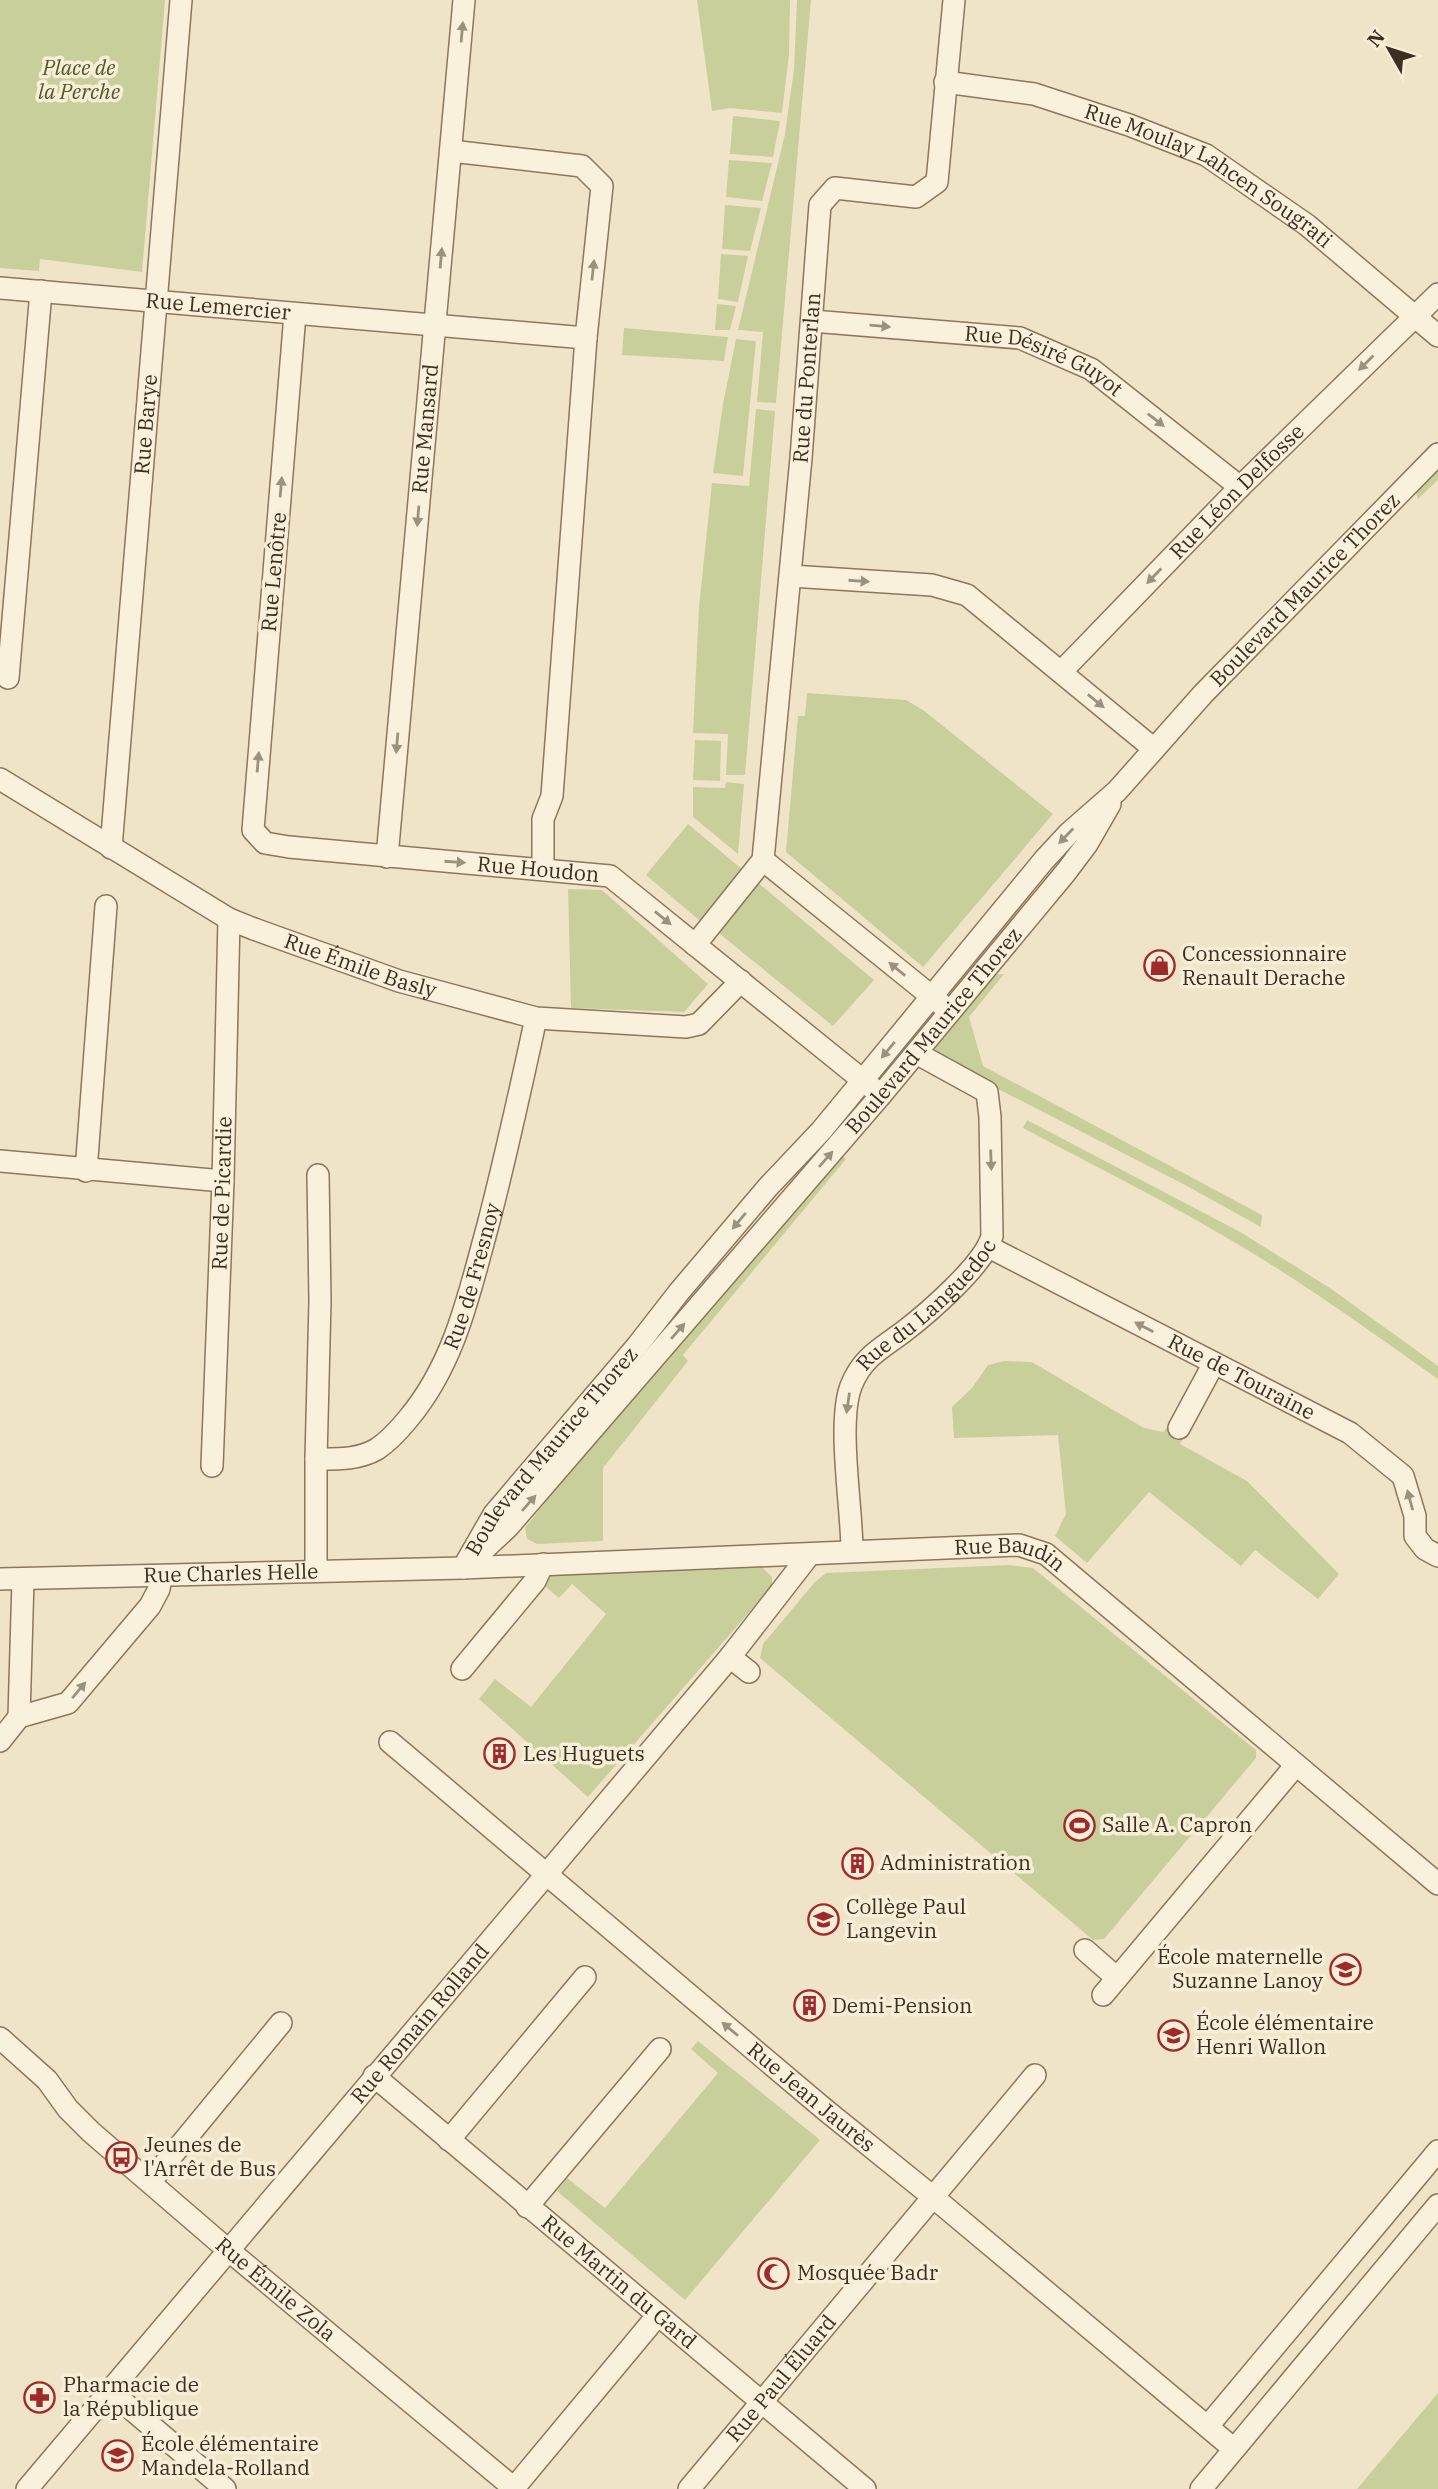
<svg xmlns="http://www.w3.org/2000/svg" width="1438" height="2489" font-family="'IBM Plex Serif',serif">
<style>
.green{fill:#c9cf9b}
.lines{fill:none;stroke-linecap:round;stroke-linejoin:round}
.minor-casing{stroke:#8d765c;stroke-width:24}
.minor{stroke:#faf1dc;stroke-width:21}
.oneway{fill:#9c907e}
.labels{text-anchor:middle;stroke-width:7;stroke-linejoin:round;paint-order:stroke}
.park-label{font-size:21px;font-style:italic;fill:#4d5a26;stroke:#f7eed8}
.street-label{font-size:21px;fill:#3d2e20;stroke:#f7eed8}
.poi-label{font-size:21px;fill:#3d2e20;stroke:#f7eed8;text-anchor:start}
</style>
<rect width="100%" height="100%" fill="#f0e4c8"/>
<path class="green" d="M0,0h165l-23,272 -102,-13 -1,12 -39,-3z
M697,0h93l-1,54 -7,59 -52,-5 -18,3z
M797,0h14l-35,403 -19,-1 6,-70 -25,-2 47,-196 9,-65z
M733,116l47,5 -7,36 -43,-3z
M729,160l43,3 -10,38 -36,-4z
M725,205l36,3 -11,43 -28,-2z
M721,254l27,2 -10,46 -20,-3z
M717,304l19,2 -6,24h-15z
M624,328l104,9 -4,24 -102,-6z
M736,339l20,2 -13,135 -30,-3 10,-69z
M756,409l19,2 -30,364h-19l2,-41 -35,-1 6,-126 13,-124 37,3z
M1438,469v11l-20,19 -3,-9z
M807,693l99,7 17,10 130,104 -130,153 -137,-115 12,-136h7z
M695,740l26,1 -1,40 -27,-1z
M726,782l18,2 -6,70 -45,-37v-30l32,1z
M688,824l55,46 -43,51 -54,-46z
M756,881l118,99 -41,46 -118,-96z
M568,889l34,1 106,94 -24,28 -113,-4z
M1004,974l-35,43 14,49 279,149 -1,12 -74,-41 -251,-129 -2,-15 54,-67z
M1027,1120l215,113 88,55 108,78v13c-65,-46 -130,-93 -199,-134 -70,-42 -144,-79 -216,-117z
M841,1155l5,4 -163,196 5,6 -85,107v73l-66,3 -10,-5 -2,-11 19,-24 -3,-2z
M1004,1361l28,1 112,66 19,4 8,-9 17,9 -8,12 67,37 92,93 -21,25 -63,-49 -14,16 -92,-74 -62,71 -32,-27 11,-22 -8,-79 -104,3 -2,-31 20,-19 16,-23z
M759,1564l13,13v9l-184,211 -109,-98 16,-20 36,28 75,-93 -34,-30 -13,14 -17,-14 8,-10z
M1009,1565l24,3 223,182v8l-152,181 -11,1 -333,-282 3,-14 52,-62 11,-9z
M698,2041l122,99 -135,160 -128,-109 10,-13 38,30 113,-135 -27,-24z
M1438,2393v96h-81z"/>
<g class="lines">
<defs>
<g id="minor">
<path id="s1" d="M945,82l89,12 95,31 77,30 101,70 131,111"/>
<path d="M451,151l131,15 20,20 -16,152"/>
<path id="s2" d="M0,288l586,50 -34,458 -9,23v50"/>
<path id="s3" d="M295,314l-42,516 12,13 24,4 321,29 271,219"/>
<path id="s4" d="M812,321l208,17 71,31 149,118"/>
<path d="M791,576l141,9 35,10 187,154"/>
<path id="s5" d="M1061,672l179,-185 198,-193"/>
<path d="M8,678l33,-387"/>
<path id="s6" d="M0,779l229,140 25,10 145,52 137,37 150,9 13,-3 42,-43"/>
<path id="s7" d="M111,848l70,-848"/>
<path id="s8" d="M387,857l77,-857"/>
<path d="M763,860l178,144"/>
<path id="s9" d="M695,945l68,-85 38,-402 19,-253 15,-17 81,9 21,-15 17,-182"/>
<path d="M0,1161l223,20"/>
<path d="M86,1171l20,-265"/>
<path id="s10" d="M989,1247l361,186 53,43 12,40v20l10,13 13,7"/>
<path d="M1179,1428l35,-65"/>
<path id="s11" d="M316,1459c21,0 42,1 61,-10 12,-8 22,-19 31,-30 47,-56 61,-125 80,-194 18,-69 33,-138 48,-207"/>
<path id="s12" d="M212,1466l11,-285 6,-262"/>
<path id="s13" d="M852,1551c0,-43 -15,-128 -1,-165 11,-28 29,-37 51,-53 25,-19 83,-69 90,-97l-2,-119 -3,-25 -71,-39"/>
<path id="s14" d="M478,1555l30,-28 373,-432 185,-223 21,-28 23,-40"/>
<path id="s15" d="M463,1568l31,-54 143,-168 42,-54 89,-105 53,-56 223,-271 25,-27 48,-42 86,-97 235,-240"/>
<path d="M316,1571v-112l4,-158 -2,-126"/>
<path id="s16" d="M0,1579l463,-11 556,-23 27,9 392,330"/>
<path d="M730,1657l19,15"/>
<path d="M462,1669l73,-88 8,-17"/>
<path d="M19,1717l4,-137"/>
<path d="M0,1741l19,-24 49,-14 82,-97 9,-17 2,-12"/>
<path id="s17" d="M390,1742l433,366 110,89 301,252"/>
<path d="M1085,1950l32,28"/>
<path d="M1103,1995l193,-230"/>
<path id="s18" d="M0,2038l47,42 21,29 23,23 136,117 288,240"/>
<path id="s19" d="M374,2076l491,413"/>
<path d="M449,2140l136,-163"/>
<path d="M150,2182l131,-159"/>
<path d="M527,2207l133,-158"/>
<path d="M109,2390l116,99"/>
<path d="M1208,2426l230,-275"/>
<path d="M514,2488l144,-173"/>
<path id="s20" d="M27,2489l703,-832 80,-103"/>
<path id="s21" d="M689,2489l346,-414"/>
<path d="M1201,2489l237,-284"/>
</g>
</defs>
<use href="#minor" class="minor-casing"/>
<use href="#minor" class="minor"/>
</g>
<defs><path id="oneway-solid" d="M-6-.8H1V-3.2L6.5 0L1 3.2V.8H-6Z" transform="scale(1.75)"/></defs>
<g class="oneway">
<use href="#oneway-solid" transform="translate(462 32) rotate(-85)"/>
<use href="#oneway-solid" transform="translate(441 258) rotate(-85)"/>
<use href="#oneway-solid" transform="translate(593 270) rotate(-84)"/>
<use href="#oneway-solid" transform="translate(880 326) rotate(5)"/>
<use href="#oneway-solid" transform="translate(1366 363) rotate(135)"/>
<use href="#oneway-solid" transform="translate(1156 420) rotate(38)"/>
<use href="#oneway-solid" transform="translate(281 487) rotate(-85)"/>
<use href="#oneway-solid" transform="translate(418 516) rotate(95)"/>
<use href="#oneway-solid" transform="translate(1154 576) rotate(134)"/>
<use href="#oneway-solid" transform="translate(859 581) rotate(4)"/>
<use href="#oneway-solid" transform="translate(1096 701) rotate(39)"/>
<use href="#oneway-solid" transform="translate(397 743) rotate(95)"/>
<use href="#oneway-solid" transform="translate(258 762) rotate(-85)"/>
<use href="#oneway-solid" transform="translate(1066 836) rotate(134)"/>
<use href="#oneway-solid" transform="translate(455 862) rotate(4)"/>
<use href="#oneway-solid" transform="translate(663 918) rotate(39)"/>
<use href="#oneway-solid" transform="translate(897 969) rotate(-141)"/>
<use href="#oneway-solid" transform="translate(888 1050) rotate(130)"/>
<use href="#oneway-solid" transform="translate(826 1159) rotate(-49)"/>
<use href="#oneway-solid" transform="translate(991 1160) rotate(88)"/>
<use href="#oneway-solid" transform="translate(739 1221) rotate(130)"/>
<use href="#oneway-solid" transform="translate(1144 1327) rotate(-153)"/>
<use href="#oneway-solid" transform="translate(678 1331) rotate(-49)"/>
<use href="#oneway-solid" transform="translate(848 1403) rotate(98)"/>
<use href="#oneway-solid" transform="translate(1410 1500) rotate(-105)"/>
<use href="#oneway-solid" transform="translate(529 1503) rotate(-49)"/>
<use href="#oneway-solid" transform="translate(79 1690) rotate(-50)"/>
<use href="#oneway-solid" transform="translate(730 2029) rotate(-140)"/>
</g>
<defs>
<symbol id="shop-ring" viewBox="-11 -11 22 22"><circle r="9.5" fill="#f7eed8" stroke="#9e2a2b" stroke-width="1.5"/><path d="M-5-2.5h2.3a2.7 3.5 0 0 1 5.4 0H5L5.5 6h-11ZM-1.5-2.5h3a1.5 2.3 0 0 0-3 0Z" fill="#9e2a2b"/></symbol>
<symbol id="building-ring" viewBox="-11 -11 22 22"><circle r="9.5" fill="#f7eed8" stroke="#9e2a2b" stroke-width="1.5"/><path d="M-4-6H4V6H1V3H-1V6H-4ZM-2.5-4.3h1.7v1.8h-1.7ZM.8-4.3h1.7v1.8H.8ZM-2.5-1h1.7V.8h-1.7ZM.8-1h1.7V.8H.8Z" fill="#9e2a2b"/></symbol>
<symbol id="stadium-ring" viewBox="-11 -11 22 22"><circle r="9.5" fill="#f7eed8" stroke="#9e2a2b" stroke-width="1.5"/><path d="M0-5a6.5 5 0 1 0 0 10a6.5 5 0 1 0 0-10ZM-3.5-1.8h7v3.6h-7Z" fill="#9e2a2b"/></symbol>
<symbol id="school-ring" viewBox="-11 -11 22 22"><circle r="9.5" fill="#f7eed8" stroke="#9e2a2b" stroke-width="1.5"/><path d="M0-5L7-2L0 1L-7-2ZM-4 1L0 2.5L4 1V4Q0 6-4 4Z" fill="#9e2a2b"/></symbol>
<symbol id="bus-ring" viewBox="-11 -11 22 22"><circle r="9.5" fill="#f7eed8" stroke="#9e2a2b" stroke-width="1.5"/><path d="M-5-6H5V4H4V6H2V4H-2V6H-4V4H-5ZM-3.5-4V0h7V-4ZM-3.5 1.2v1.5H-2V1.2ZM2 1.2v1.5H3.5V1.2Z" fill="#9e2a2b"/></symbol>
<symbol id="mosque-ring" viewBox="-11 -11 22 22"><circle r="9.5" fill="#f7eed8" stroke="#9e2a2b" stroke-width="1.5"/><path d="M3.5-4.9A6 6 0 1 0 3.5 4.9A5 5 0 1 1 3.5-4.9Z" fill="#9e2a2b"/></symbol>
<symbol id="pharmacy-ring" viewBox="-11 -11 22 22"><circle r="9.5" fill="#f7eed8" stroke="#9e2a2b" stroke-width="1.5"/><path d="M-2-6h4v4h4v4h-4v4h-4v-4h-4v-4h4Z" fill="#9e2a2b"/></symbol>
</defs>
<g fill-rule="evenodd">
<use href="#shop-ring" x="1142" y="948" width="35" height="35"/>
<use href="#building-ring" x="482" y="1736" width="35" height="35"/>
<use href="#stadium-ring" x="1062" y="1808" width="35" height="35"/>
<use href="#building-ring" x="840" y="1846" width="35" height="35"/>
<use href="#school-ring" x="806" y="1902" width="35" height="35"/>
<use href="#school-ring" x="1328" y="1952" width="35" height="35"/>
<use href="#building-ring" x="792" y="1988" width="35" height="35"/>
<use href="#school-ring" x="1156" y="2018" width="35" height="35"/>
<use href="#bus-ring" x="104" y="2140" width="35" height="35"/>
<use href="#mosque-ring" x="756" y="2256" width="35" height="35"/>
<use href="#pharmacy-ring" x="22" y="2380" width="35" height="35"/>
<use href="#school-ring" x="100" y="2438" width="35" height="35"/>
</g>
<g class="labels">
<g class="park-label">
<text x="79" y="75">Place de<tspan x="79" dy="24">la Perche</tspan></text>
</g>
<g class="street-label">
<text dy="7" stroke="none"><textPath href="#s1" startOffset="284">Rue Moulay Lahcen Sougrati</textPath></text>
<text dy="7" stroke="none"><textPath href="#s2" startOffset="219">Rue Lemercier</textPath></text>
<text dy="7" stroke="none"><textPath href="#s4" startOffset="238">Rue Désiré Guyot</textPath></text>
<text dy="7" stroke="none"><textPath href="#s9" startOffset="593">Rue du Ponterlan</textPath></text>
<text dy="7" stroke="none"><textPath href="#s7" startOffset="425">Rue Barye</textPath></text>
<text dy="7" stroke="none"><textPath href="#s8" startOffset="430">Rue Mansard</textPath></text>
<text dy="7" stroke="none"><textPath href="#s5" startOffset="252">Rue Léon Delfosse</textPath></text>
<text transform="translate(274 572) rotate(-85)" y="7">Rue Lenôtre</text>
<text dy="7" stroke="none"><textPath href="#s15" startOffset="1293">Boulevard Maurice Thorez</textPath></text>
<text dy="7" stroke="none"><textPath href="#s3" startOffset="810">Rue Houdon</textPath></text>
<text dy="7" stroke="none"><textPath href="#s6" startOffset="408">Rue Émile Basly</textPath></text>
<text dy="7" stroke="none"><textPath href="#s14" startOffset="695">Boulevard Maurice Thorez</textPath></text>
<text dy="7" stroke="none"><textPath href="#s12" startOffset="273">Rue de Picardie</textPath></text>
<text dy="7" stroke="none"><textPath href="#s11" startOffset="264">Rue de Fresnoy</textPath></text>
<text dy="7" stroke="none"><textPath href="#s13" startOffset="278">Rue du Languedoc</textPath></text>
<text dy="7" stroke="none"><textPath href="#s10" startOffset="284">Rue de Touraine</textPath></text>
<text dy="7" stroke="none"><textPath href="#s15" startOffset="147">Boulevard Maurice Thorez</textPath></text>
<text dy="7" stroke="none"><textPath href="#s16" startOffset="1012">Rue Baudin</textPath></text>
<text dy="7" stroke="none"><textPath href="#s16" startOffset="231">Rue Charles Helle</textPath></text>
<text dy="7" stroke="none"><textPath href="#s20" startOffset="609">Rue Romain Rolland</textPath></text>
<text dy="7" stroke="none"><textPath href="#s17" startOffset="551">Rue Jean Jaurès</textPath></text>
<text dy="7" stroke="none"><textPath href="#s19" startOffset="320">Rue Martin du Gard</textPath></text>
<text dy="7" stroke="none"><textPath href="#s18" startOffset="374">Rue Émile Zola</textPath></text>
<text dy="7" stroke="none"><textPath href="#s21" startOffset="144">Rue Paul Éluard</textPath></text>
</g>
<g class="poi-label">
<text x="1182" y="961">Concessionnaire<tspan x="1182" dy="24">Renault Derache</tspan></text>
<text x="523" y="1761">Les Huguets</text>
<text x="1102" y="1832">Salle A. Capron</text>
<text x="880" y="1870">Administration</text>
<text x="846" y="1914">Collège Paul<tspan x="846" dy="24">Langevin</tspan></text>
<text x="1323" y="1964" text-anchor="end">École maternelle<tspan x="1323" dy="24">Suzanne Lanoy</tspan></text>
<text x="832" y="2013">Demi-Pension</text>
<text x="1196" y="2030">École élémentaire<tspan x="1196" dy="24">Henri Wallon</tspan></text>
<text x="144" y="2152">Jeunes de<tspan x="144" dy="24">l'Arrêt de Bus</tspan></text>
<text x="797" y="2280">Mosquée Badr</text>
<text x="63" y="2392">Pharmacie de<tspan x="63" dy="24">la République</tspan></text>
<text x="141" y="2451">École élémentaire<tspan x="141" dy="24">Mandela-Rolland</tspan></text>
</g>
</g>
<g transform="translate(1389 49) rotate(309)" stroke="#f7eed8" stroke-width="5" paint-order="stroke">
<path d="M0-5L12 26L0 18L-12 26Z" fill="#3d2e20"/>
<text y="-10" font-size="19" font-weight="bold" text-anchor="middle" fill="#3d2e20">N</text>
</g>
</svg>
